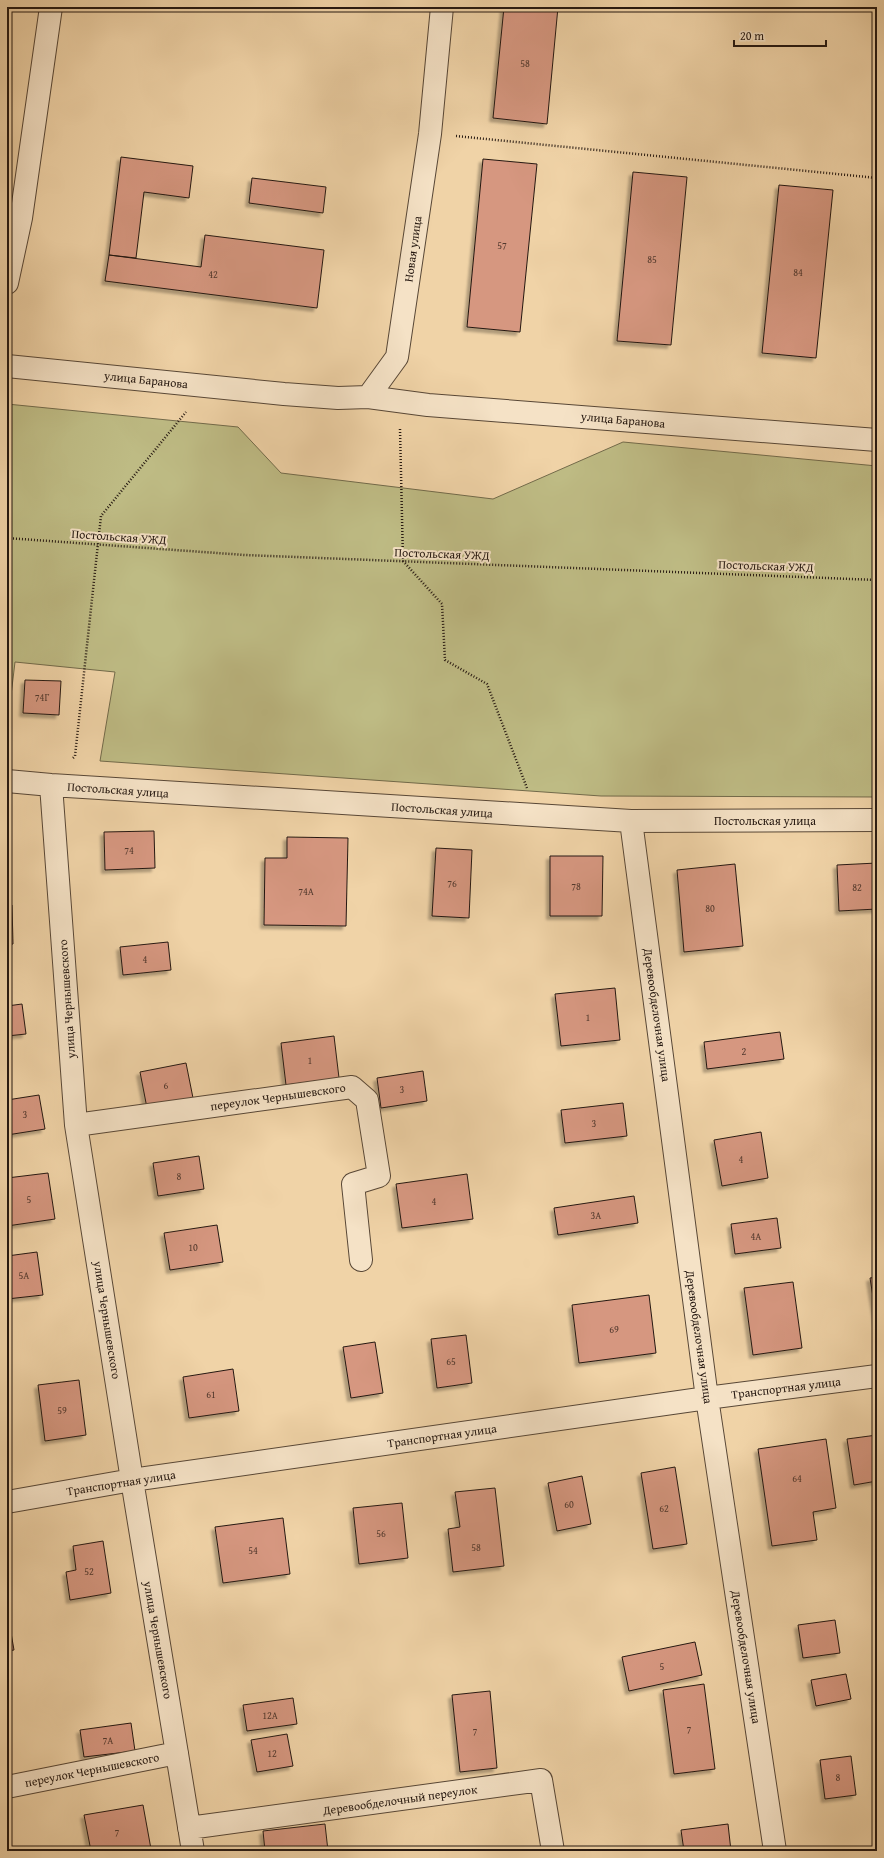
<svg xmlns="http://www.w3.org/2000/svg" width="884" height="1858" font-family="'Gentium Book Plus',serif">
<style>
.green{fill:#bebb84;stroke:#726a4a}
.building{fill:#d69780;stroke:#251811;filter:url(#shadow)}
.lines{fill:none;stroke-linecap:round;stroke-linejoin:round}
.minor-casing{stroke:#584736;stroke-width:24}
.path{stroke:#251811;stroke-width:2.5;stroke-dasharray:1 2;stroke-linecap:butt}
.minor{stroke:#f5e2c6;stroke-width:22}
.labels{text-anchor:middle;stroke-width:4;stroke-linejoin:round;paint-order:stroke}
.number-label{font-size:10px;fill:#51382d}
.street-label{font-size:12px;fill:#251811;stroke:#f5e2c6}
</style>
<defs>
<filter id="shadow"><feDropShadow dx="-3.5" dy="3.5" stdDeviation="1" flood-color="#0004"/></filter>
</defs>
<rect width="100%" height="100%" fill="#f0d3a7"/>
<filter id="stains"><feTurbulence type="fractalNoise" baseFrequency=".005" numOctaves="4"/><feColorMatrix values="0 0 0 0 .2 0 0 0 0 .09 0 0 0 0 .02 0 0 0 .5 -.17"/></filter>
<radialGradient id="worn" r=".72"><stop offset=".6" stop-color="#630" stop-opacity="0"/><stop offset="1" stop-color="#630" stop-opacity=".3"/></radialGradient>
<path class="green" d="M7,404l231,23 43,46 212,26 130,-57 254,24v331l-276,-1 -501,-35 15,-89 -100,-10 -8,67z"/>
<path class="building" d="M504,7h54l-11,117 -54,-6z
M121,157l72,9 -4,32 -45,-6 -8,66 -27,-3z
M483,159l54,5 -17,168 -53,-5z
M633,172l54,5 -16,168 -54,-4z
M252,178l74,9 -3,26 -74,-10z
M779,185l54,5 -17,168 -54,-5z
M205,235l119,15 -7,58 -212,-27 4,-26 92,12z
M25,680l36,1 -2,34 -36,-2z
M154,831l1,37 -50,2 -1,-38z
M287,837l61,1 -2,88 -82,-1 1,-67h22z
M436,848l36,2 -3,68 -37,-2z
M550,856h53l-1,60h-52z
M877,863v46l-38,2 -2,-46z
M735,864l8,82 -59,6 -7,-82z
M7,905h5l1,39 -6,1z
M168,942l3,28 -48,5 -3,-28z
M615,988l5,52 -59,6 -6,-52z
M22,1004l4,30 -19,2v-30z
M780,1032l4,27 -77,10 -3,-27z
M334,1036l5,42 -53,7 -5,-42z
M186,1063l7,35 -46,10 -7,-36z
M423,1071l4,30 -46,7 -4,-30z
M39,1095l6,34 -38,6v-35z
M623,1103l4,33 -62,7 -4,-33z
M761,1132l7,46 -46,8 -8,-46z
M199,1156l5,33 -46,7 -5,-33z
M48,1173l7,46 -48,7v-48z
M467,1174l6,45 -71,9 -6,-44z
M634,1196l4,27 -80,12 -4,-27z
M777,1218l4,30 -46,6 -4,-30z
M217,1225l6,37 -53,8 -6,-37z
M37,1252l6,43 -36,4v-43z
M877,1277v45l-7,-44z
M793,1282l9,66 -49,7 -9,-67z
M649,1295l7,58 -77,10 -7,-58z
M466,1335l6,48 -35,5 -6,-49z
M375,1342l8,51 -32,5 -8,-51z
M233,1369l6,42 -50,7 -6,-41z
M79,1380l7,55 -41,6 -7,-56z
M877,1435v46l-23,4 -7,-46z
M826,1439l10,69 -23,4 4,28 -45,6 -14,-97z
M675,1467l12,77 -34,5 -12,-76z
M582,1476l9,48 -34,7 -9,-48z
M495,1488l9,78 -51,6 -5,-43 12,-2 -5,-35z
M402,1503l6,55 -49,6 -6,-56z
M283,1518l7,56 -67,9 -8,-56z
M103,1541l8,52 -41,7 -4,-28 10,-2 -3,-24z
M7,1610l7,40 -7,1z
M835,1620l5,33 -37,5 -5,-33z
M695,1642l7,33 -73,16 -7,-34z
M846,1674l5,25 -35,7 -5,-26z
M704,1684l11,85 -41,5 -11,-84z
M490,1691l7,77 -37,4 -8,-77z
M293,1698l4,26 -50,7 -4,-26z
M131,1723l4,28 -51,6 -4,-27z
M287,1734l6,32 -36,6 -6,-32z
M851,1756l5,39 -31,4 -5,-39z
M143,1805l8,44 -13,2h-47l-7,-36z
M325,1824l3,27h-63l-2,-20z
M728,1824l3,27h-47l-3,-21z
M877,1848v3h-15z"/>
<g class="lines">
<defs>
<path id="minor" d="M7,283l14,-65 30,-211
M7,366l277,28 54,4 30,-1 29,-40 33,-223 12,-127
M368,397l60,8 449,35
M7,781l44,4 580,36 246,-1
M51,785l25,340 56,355 61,371
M631,821l76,577 68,453
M76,1125l276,-38 15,13 12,76 -26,8 8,76
M7,1502l125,-22 575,-82 170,-22
M7,1787l170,-34
M189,1828l352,-48 12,71"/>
</defs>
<use href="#minor" class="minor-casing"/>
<path class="path" d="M456,136l421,42
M400,429l3,132 39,43 3,56 42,24 40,104
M7,538l238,17 632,25
M73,758l2,-2 26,-240 85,-104"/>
<use href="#minor" class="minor"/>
</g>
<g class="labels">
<g class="number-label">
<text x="525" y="67">58</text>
<text x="502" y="249">57</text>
<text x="652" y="263">85</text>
<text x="798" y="276">84</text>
<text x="213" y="278">42</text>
<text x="42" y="701">74Г</text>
<text x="129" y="854">74</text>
<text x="452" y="887">76</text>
<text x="576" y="890">78</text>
<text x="857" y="891">82</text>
<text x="306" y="895">74А</text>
<text x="710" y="912">80</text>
<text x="145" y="963">4</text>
<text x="588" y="1021">1</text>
<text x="744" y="1055">2</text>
<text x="310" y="1064">1</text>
<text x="166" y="1089">6</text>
<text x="402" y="1093">3</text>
<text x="25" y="1118">3</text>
<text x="594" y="1127">3</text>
<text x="741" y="1163">4</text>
<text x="179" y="1180">8</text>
<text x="29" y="1203">5</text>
<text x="434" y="1205">4</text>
<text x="596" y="1219">3А</text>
<text x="756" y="1240">4А</text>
<text x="193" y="1251">10</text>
<text x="24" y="1279">5А</text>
<text x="614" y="1333">69</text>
<text x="451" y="1365">65</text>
<text x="211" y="1398">61</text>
<text x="62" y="1414">59</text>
<text x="797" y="1482">64</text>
<text x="569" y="1508">60</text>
<text x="664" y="1512">62</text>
<text x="381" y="1537">56</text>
<text x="476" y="1551">58</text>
<text x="253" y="1554">54</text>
<text x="89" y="1575">52</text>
<text x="662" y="1670">5</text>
<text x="270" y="1719">12А</text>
<text x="689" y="1733">7</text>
<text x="475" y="1735">7</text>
<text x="108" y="1744">7А</text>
<text x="272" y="1757">12</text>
<text x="838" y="1781">8</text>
<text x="117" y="1836">7</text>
</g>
<g class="street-label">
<text transform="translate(413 249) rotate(-82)" y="4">Новая улица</text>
<text transform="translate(146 380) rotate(6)" y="4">улица Баранова</text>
<text transform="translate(623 420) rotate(5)" y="4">улица Баранова</text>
<text transform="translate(119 537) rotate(4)" y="4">Постольская УЖД</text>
<text transform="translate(442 554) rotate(2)" y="4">Постольская УЖД</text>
<text transform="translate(766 566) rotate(2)" y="4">Постольская УЖД</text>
<text transform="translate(118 790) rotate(4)" y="4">Постольская улица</text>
<text transform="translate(442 810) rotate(4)" y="4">Постольская улица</text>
<text x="765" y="825">Постольская улица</text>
<text transform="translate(67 999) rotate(-94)" y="4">улица Чернышевского</text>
<text transform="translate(657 1015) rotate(82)" y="4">Деревообделочная улица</text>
<text transform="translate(278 1097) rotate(-8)" y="4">переулок Чернышевского</text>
<text transform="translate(107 1320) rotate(81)" y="4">улица Чернышевского</text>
<text transform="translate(699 1337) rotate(82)" y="4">Деревообделочная улица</text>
<text transform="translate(786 1388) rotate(-7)" y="4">Транспортная улица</text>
<text transform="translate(442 1436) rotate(-8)" y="4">Транспортная улица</text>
<text transform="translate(121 1483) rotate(-9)" y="4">Транспортная улица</text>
<text transform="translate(158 1640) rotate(80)" y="4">улица Чернышевского</text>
<text transform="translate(746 1657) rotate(81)" y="4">Деревообделочная улица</text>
<text transform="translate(92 1770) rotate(-11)" y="4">переулок Чернышевского</text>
<text transform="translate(400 1800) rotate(-8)" y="4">Деревообделочный переулок</text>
</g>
</g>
<rect width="884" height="1858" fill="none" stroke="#f0d3a7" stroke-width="24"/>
<rect x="8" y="8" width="868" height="1842" fill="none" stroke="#251811" stroke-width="2"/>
<rect x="12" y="12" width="860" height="1834" fill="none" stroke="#251811"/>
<path d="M734 40v6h92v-6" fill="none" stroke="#251811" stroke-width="2"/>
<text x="740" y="40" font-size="12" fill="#251811" stroke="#f5e2c6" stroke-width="3" paint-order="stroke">20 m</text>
<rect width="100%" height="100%" filter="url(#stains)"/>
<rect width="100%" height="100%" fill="url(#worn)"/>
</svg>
